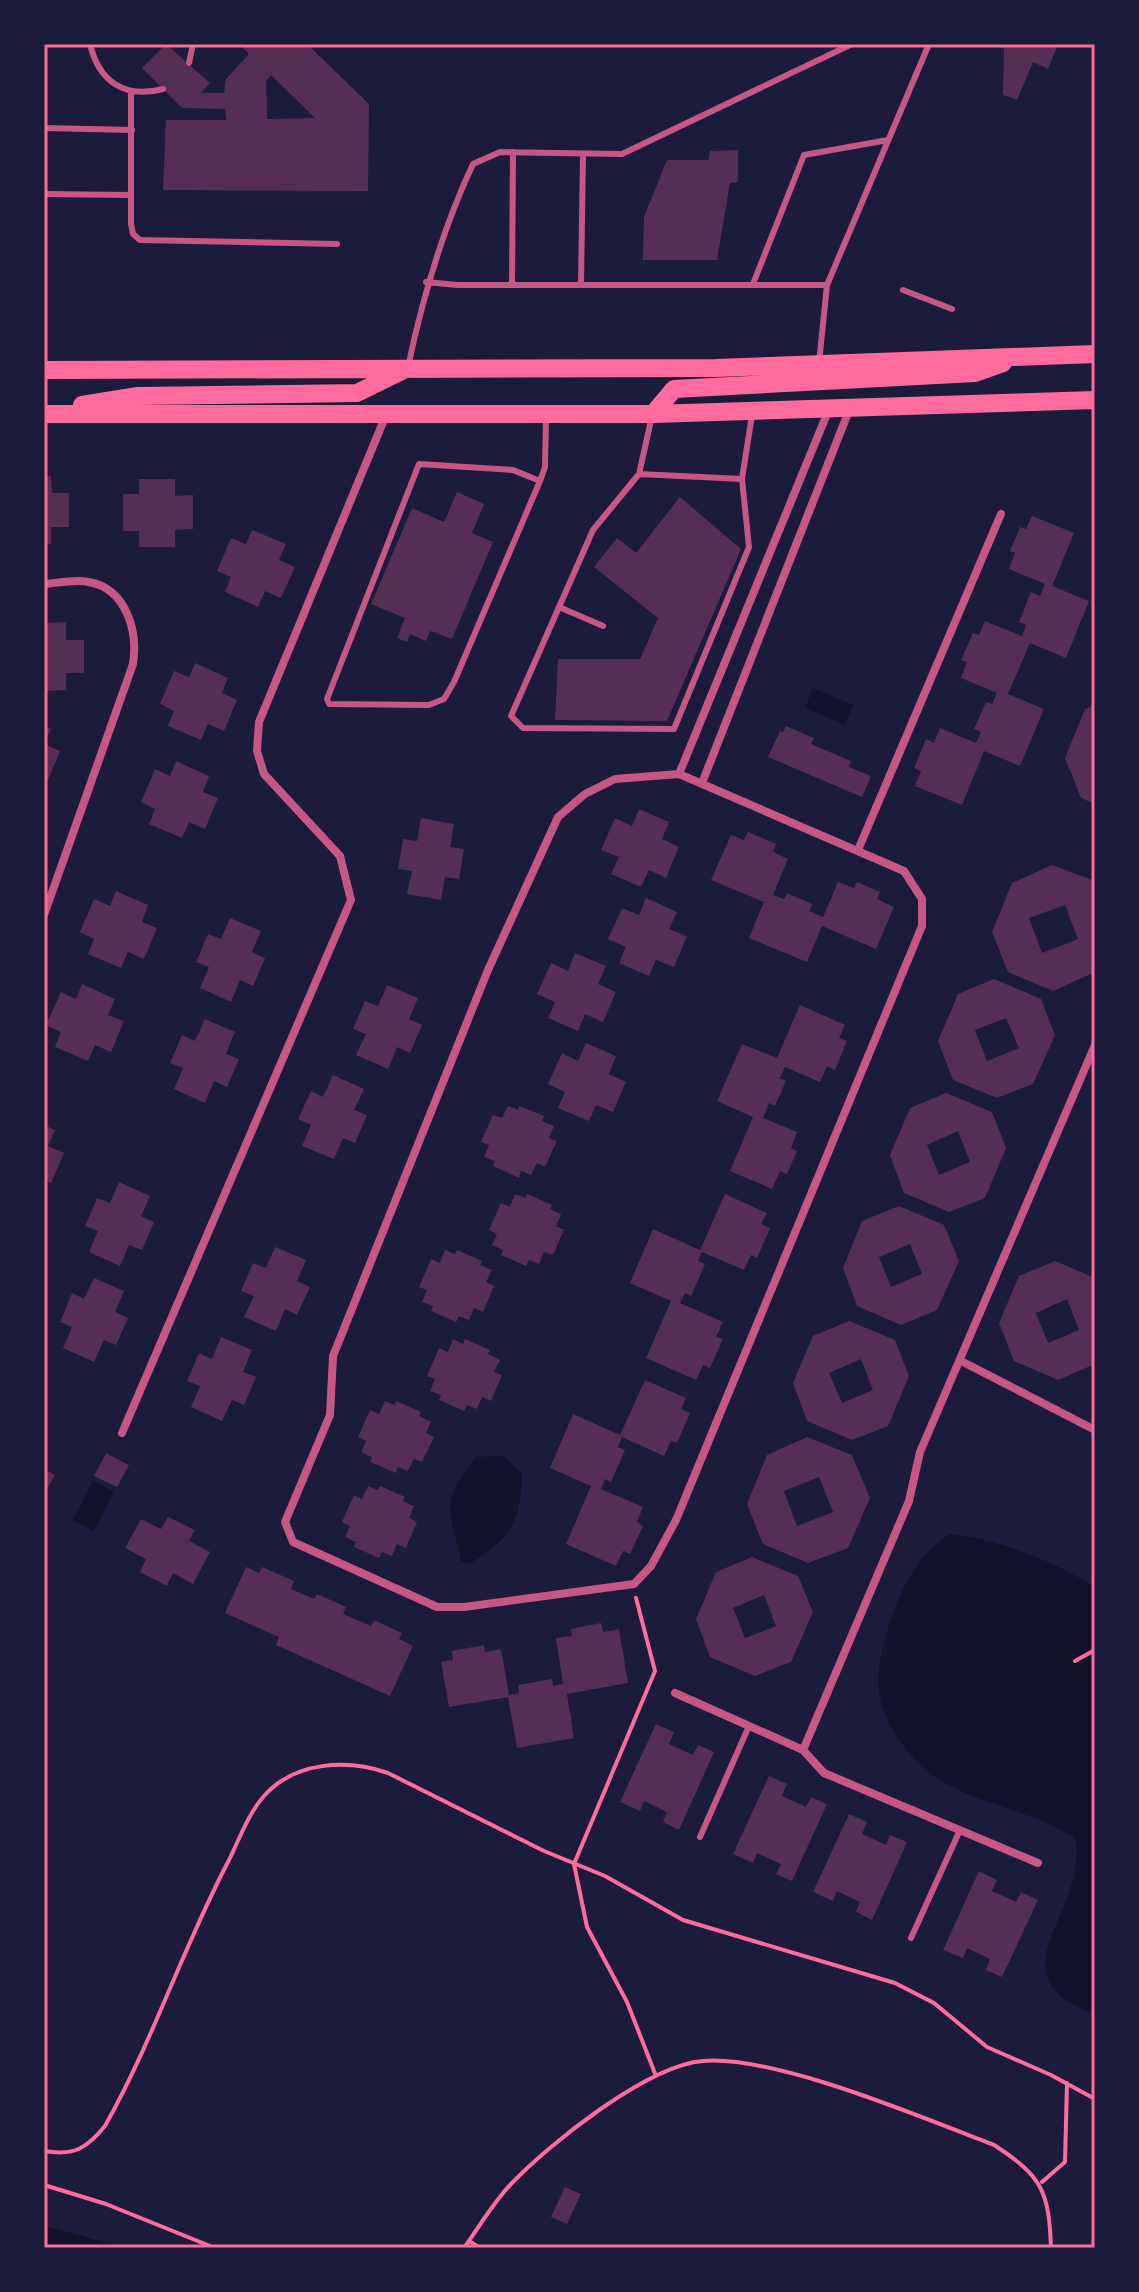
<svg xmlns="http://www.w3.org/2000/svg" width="1139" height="2292" font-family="Helvetica,sans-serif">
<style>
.water{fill:#12122b}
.building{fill:#542f53;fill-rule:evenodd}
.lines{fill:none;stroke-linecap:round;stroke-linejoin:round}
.path{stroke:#ff6b9d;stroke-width:4}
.service{stroke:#c65784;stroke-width:6}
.minor{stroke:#c65784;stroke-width:8}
.primary{stroke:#ff6b9d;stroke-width:18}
.neatline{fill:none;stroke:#ff6b9d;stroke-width:3}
</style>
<rect width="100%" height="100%" fill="#1b1b3a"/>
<path class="water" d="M813,688l40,17 -8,20 -40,-17z
M503,1456l19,17c-1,50 -11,65 -53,91l-8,-3c-12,-54 -21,-58 15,-104z
M93,1481l21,11 -20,39 -21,-11z
M950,1534c50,6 102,26 145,53v427c-108,-39 -4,-103 -20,-176 -40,-26 -89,-32 -130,-55 -30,-16 -64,-59 -66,-93 -2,-20 3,-42 9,-61 11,-37 28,-73 62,-95z
M44,2226l83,22h-83z"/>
<path class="building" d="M166,44l44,39 -9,10h23l2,-14 23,-25 -10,-10h68l62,60 -1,87 -205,-1 3,-70h60l-1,-11 -43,-1 -40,-40zM271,75l44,43 -48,1 -1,-38z
M993,44h65l-10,25 -15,-7 -16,38 -14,-5 1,-46z
M738,150v32l-8,1 -13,77h-74l1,-43 23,-57h42l1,-9z
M44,476h7l1,17h17v34h-18v17h-7z
M139,479h36v17l18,-1v34l-18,1v17h-36v-16h-16v-37h16z
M457,492l27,12 -12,29 21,9 -41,97 -22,-8 -4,10 -16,-7 -3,8 -10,-4 8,-20 -34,-14 41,-96 32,14z
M680,497l61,52 -74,172 -112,-1 3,-61h82l18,-41 -64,-51 23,-29 19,15z
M1032,516l42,17 -22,53 37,15 -23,57 -36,-15 -22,51 36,15 -24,57 -36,-15 -22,54 -47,-19 6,-15 -7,-3 12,-29 8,4 6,-15 36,15 5,-11 -7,-3 12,-27 6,2 5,-11 -36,-15 6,-16 -6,-2 12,-27 6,2 6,-14 37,15 4,-11 -7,-3 12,-30 9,4 5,-12 -36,-15 6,-16 -5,-2 10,-24 6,2z
M252,530l34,14 -7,16 16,7 -14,31 -16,-7 -7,16 -33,-15 6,-15 -14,-6 14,-33 15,6z
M66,622v18h18v33h-18v17l-22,1v-68z
M195,663l33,15 -6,15 15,7 -13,31 -16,-7 -7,16 -33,-14 6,-15 -14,-7 14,-33 15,6z
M1095,705v99l-14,-6 -16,-40 20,-49z
M44,725l7,4 -7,15 16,7 -13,31 -3,-1z
M786,726l28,12 -3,6 40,17 -2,6 22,9 -9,21 -94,-40 12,-26 3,1z
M176,761l33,15 -6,16 15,6 -13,31 -16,-7 -7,16 -33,-14 6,-15 -14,-7 14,-33 15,7z
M639,809l30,13 -7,17 17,8 -13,31 -17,-8 -8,17 -30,-13 8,-17 -18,-7 14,-32 17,8z
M421,818l33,6 -4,23 14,2 -5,30 -14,-2 -4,23 -34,-6 5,-23 -14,-2 5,-30 14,2z
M748,832l28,12 -3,8 15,7 -15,36 11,4 3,-6 25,11 -3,7 14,6 15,-35 16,6 3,-6 23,10 -3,7 17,8 -18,42 -54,-23 -15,36 -58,-24 15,-36 -53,-22 20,-45 13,5z
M1052,865l43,16v91l-42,19 -45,-19 -16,-40 20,-49zM1065,905l13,34 -36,14 -13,-35z
M116,891l32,14 -6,17 15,6 -13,31 -16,-7 -7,16 -33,-14 6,-15 -14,-7 14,-33 16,7z
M646,898l31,14 -8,17 18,7 -13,31 -18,-7 -7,16 -30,-13 7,-16 -18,-8 14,-31 17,7z
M230,918l31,13 -9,21 13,6 -12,28 -13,-6 -9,22 -31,-14 9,-21 -13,-5 12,-28 13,5z
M575,953l31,13 -8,18 18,8 -13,30 -18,-8 -7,17 -30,-13 7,-16 -18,-8 14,-31 17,8z
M994,979l47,20 14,36 -22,49 -36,14 -44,-18 -15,-39 20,-47zM1006,1018l13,30 -32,13 -12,-31z
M82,984l33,15 -7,16 16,6 -13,31 -16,-7 -7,16 -33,-14 6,-15 -15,-7 15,-33 15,7z
M387,985l31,13 -9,21 13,6 -12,28 -13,-6 -9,22 -32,-14 10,-21 -13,-5 12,-28 13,5z
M800,1005l45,20 -6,13 8,3 -12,29 -8,-4 -7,16 -35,-15 -5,11 6,3 -11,25 -6,-3 -6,15 34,14 -6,16 6,3 -10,23 -7,-3 -8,18 -42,-18 23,-54 -36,-16 25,-57 35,14z
M205,1019l30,13 -9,22 13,5 -12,28 -13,-6 -9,22 -31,-14 9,-21 -13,-5 12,-28 13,6z
M586,1043l30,13 -7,18 17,8 -13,30 -17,-7 -7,16 -31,-13 7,-16 -17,-8 14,-31 16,8z
M333,1075l31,14 -10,21 13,5 -12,28 -12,-5 -9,21 -32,-13 9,-21 -13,-6 13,-28 12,6z
M946,1093l46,19 14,36 -21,50 -36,14 -45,-19 -14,-38 20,-47zM958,1131l12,31 -31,13 -12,-30z
M508,1106l10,4 1,-4 25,10 -2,5 12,5 -5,12 8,3 -12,26 -8,-4 -6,12 -10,-4 -2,7 -26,-12 2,-5 -11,-4 5,-12 -8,-3 12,-27 9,3z
M44,1125l11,5 -7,16 16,7 -13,30 -7,-3z
M119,1182l31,14 -9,20 13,6 -12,28 -13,-5 -9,21 -31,-14 9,-21 -13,-5 12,-28 13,5z
M515,1194l10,4 2,-4 25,11 -2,4 11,5 -5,12 8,4 -11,25 -9,-3 -5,12 -10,-4 -3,6 -25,-11 2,-5 -11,-5 5,-11 -8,-4 12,-27 9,4z
M725,1194l42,19 -6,11 9,4 -13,30 -6,-3 -7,15 -42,-18 -4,9 7,3 -14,32 -6,-3 -5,10 43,19 -7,15 7,2 -13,29 -7,-3 -7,15 -50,-22 25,-57 -41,-18 23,-54 47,21z
M899,1206l45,19 15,36 -22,49 -36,15 -44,-19 -14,-38 19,-47zM910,1244l12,30 -31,13 -12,-30z
M275,1247l31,13 -9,21 13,6 -13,28 -12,-6 -9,22 -32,-14 10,-21 -13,-5 12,-28 13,5z
M445,1250l10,4 2,-4 25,11 -2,4 12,5 -6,12 8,4 -11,26 -9,-4 -5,12 -10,-4 -3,6 -25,-11 2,-5 -11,-4 5,-12 -8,-3 12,-28 9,4z
M1055,1261l40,17v86l-37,16 -44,-19 -15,-38 20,-47zM1067,1299l12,31 -31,13 -12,-30z
M94,1278l30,13 -9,21 13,6 -12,27 -12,-5 -10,22 -31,-14 9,-21 -12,-5 12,-29 12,6z
M849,1321l46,19 14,36 -21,50 -36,14 -45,-19 -14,-38 20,-47zM861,1359l12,31 -31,13 -13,-30z
M221,1337l31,13 -9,22 13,5 -12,28 -12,-5 -10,21 -31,-14 9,-21 -13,-5 12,-28 13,6z
M453,1339l10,5 2,-5 25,11 -2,4 12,6 -6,12 8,3 -11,26 -9,-4 -5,12 -10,-4 -3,6 -25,-11 2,-5 -11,-4 5,-12 -8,-3 12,-28 9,4z
M645,1380l41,18 -5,11 9,4 -13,30 -6,-2 -7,15 -42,-19 -4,10 7,3 -14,32 -6,-3 -4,10 42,18 -6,15 6,4 -13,28 -7,-3 -7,15 -50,-22 25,-58 -41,-18 23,-54 47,21z
M385,1401l10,4 1,-4 25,11 -2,4 12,6 -5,11 8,4 -12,25 -8,-3 -6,12 -10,-4 -2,6 -26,-11 2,-5 -11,-5 5,-11 -8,-4 12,-27 9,4z
M807,1437l45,18 18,43 -22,50 -40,15 -45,-19 -16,-40 20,-49zM819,1477l14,35 -36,14 -13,-35z
M106,1453l23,12 -12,22 -23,-11z
M44,1469l11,6 -11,19z
M368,1486l10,4 2,-4 25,11 -2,4 11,5 -5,12 8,4 -11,26 -9,-4 -5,12 -10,-4 -3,6 -25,-11 2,-5 -11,-5 5,-11 -8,-4 12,-27 8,4z
M168,1517l27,13 -6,11 21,11 -17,32 -20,-11 -6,13 -27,-14 6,-13 -21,-11 16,-29 20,10z
M752,1557l46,19 15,36 -22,50 -36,14 -45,-19 -14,-38 20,-47zM764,1595l12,31 -31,12 -12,-30z
M246,1567l13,6 3,-6 32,14 -3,8 23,10 3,-5 29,13 -3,7 28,12 3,-6 28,13 -3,6 14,7 -23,50 -114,-51 3,-8 -54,-24z
M601,1623l2,9 16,-3 9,54 -61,11 7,44 -57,10 -9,-51 -59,10 -8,-45 12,-2 -1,-9 32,-6 1,7 16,-3 8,46 10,-2 -1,-8 34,-6 1,7 10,-2 -7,-46 16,-2 -1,-7z
M656,1724l18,8 -5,12 24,11 5,-10 16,7 -35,78 -16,-8 4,-10 -23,-11 -4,10 -20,-9z
M769,1776l18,8 -5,12 24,11 5,-10 16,7 -35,77 -16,-7 5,-10 -24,-11 -4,10 -20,-9z
M849,1814l18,8 -5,12 24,11 4,-10 17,7 -35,78 -16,-8 4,-10 -23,-11 -4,10 -20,-9z
M979,1871l18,9 -5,11 24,11 5,-10 17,8 -36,77 -16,-7 4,-11 -23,-11 -4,10 -20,-8z
M565,2187l16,7 -14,30 -16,-7z"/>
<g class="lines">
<path class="path" d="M636,1598l19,73 -81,193 13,63 40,75 29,74
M1075,1661l20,-11
M44,2151c30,5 42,-2 61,-25 48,-85 78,-179 124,-266 10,-20 19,-46 35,-64 31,-35 83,-37 124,-23l156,78 61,25 78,44 212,63 39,20 53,44 64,28 44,24
M1042,2182l23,-20 2,-79
M44,2185l62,19 109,44
M469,2241l11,7
M464,2248c15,-21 29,-45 47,-64 38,-40 137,-119 192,-123 73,-6 220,57 291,84 48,31 55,46 57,103"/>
<path class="service" d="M90,44c9,38 35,55 73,45
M189,63l4,-19
M131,92v132l2,10 7,6 197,4
M44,128l88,2
M44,194l87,1
M426,282l31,3h370
M581,284l2,-130
M753,284l51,-129 84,-15
M512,285l1,-133
M903,290l49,19
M819,363l8,-78 102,-241
M408,367c15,-71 34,-137 65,-203l27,-12 122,2 230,-110
M639,474l103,5 7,68 -75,182 -151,-1 -12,-12 82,-186 46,-56 13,-58
M742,479l10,-64
M540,481l-27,-11 -94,-6 -92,235 2,5 100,1 15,-6 10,-17 86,-201 5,-14 1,-50
M559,607l44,19
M700,1837l49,-111
M911,1938l49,-108"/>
<path class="minor" d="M44,584c14,-1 31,-5 45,-2 38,7 49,50 44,82l-89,251
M679,774l225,97 18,28v27l-246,594 -25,46 -17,18 -170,23h-27l-144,-65 -8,-20 45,-107 3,-59 155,-386 70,-153 27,-23 30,-15z
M679,774l150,-365
M702,783l148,-375
M858,850l143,-336
M961,1361l134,69
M122,1433l229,-533 -11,-44 -76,-82 -7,-23 2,-29 127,-307
M675,1693l128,57 21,23 214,90
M803,1750l106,-249 11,-49 175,-407"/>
<path class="primary" d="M44,370l672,-2 379,-14
M82,405l56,-9 219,-3 49,-24
M44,414h609l442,-14
M653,414l21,-25 301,-16 28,-10"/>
</g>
<rect width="1139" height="2292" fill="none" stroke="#1b1b3a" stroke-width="92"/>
<rect x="46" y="46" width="1047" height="2200" class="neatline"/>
</svg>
